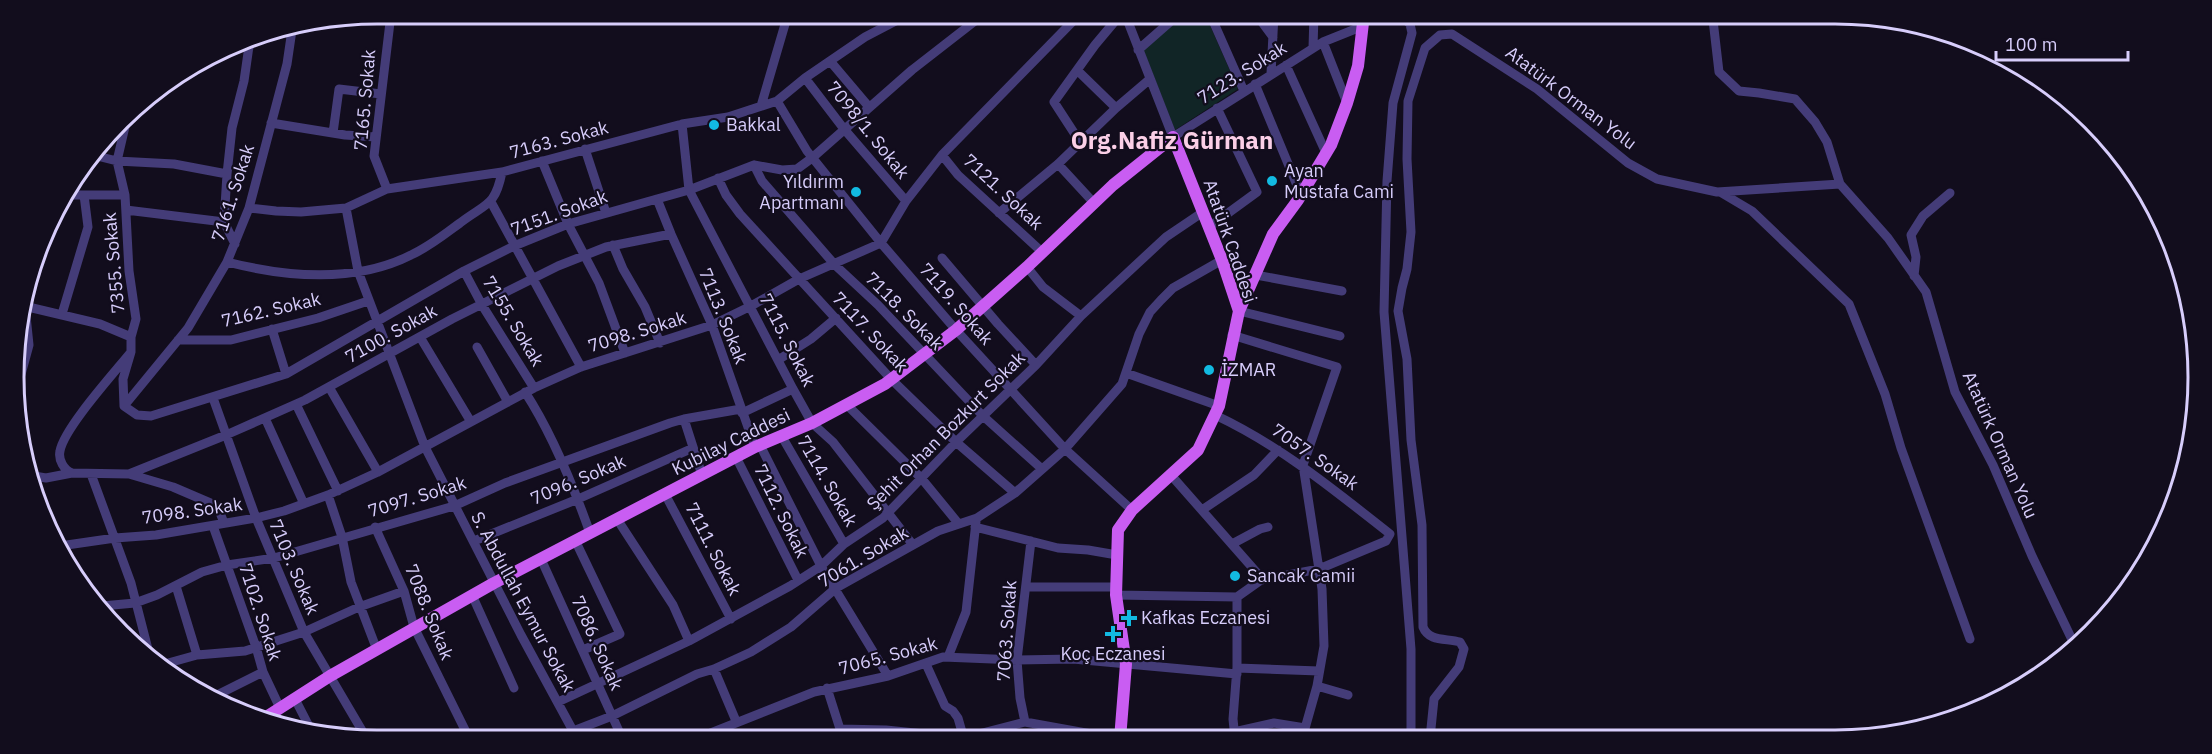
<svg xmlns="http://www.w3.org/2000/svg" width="2212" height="754" font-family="'IBM Plex Sans',sans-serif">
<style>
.green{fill:#112526}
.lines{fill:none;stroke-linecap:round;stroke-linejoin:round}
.minor{stroke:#443c78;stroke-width:9}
.major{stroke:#c95df2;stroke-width:12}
.poi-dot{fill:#12bae2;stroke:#120d1d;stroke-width:2}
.labels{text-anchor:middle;stroke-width:4.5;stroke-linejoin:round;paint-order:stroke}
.street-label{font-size:18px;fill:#d7cdfb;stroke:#120d1d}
.poi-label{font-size:18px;fill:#d7cdfb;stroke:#120d1d;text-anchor:start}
.district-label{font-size:24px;font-weight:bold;fill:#fbcfe7;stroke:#120d1d}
.rim{fill:none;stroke:#d7cdfb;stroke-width:3}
</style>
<rect width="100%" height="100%" fill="#120d1d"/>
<path class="green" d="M1183,14h22l33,75 -63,41 -32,-81z"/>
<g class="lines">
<path class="minor" d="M1125,14l48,123 150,-95 40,-16
M1210,14l34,77
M1256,14l17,23
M1400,14l10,10 2,9 -19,70 -6,78 -3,131 27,337v89
M1715,14l-2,6 6,52 20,19 20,2 36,6 20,23 12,20 13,42
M1323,42l24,61
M232,45l17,3
M1313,48l1,-34
M1138,50l41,-36
M830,61l39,46
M1286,65l40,88
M1078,71l38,37
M1271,74l3,-60
M805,78l39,51 62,72
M1255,84l46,111
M777,101l30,50 74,92 75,87 109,119 67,61
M761,106l27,-92
M271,123l74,12 31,2
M682,124l7,66 104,199 19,34 21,19 80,103
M333,133l6,-44 42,5
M1080,142l-26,-40 41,-57 26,-31
M585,149l21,64
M942,155l16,20 84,77
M97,156l20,5 57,3 53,10
M542,161l26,63 31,59 26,70
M1058,164l36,39
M754,165l8,16 73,84 43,40 105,111 59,53
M718,178l8,17 14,19 151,165 65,63 59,51
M387,189l-13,-33 17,-142
M1720,192l32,19 97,93 36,90 16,54 69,191
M67,195h58
M657,199l14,35 41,91 43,122
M491,202l90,165
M249,208l27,3 25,1 45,-4 41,-19 115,-17 180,-48 46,-7 49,-16 28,-23 60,-41 44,-23
M346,208l12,63 67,176 96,188 57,105
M126,210l98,12
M999,213l59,-49 58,-56 34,-29
M1209,227l48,-35 -40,-84
M235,244l-11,-22 3,-48 5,-46 12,-47 6,-42
M613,245l10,24 22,38 15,36
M942,258l56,66 38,41
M227,262c59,15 127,22 184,-7 18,-8 34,-21 49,-32 26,-20 35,-16 42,-51
M1027,267l16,20 38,29
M464,271l18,34 52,83
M1256,275l86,16
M1914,276l2,-19 -5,-22 12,-19 27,-23
M24,306l76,18 31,13
M1239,311l101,25
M62,314l26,-87 -4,-32
M272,329l14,45
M1232,335l105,32 -34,98 19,124 2,57 -7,40 -15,53
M420,337l51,85
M178,340h53l87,-22 50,-17
M477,347l31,55
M131,352c-16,20 -67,76 -71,99 -2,9 4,19 12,22l57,1 44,13 42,18 4,5 5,13
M778,360l33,-21 25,-21
M1126,373l93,33
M20,378l9,-33 -4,-39
M329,387l49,85
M525,392c28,43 48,93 65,141
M213,398l43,120 48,114 63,107
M296,404l42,87
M847,405l75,74 36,44
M124,406l13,9 14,1 135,-42 178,-103 50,-25 54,-22 121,-34 65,-25 28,5 15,-1 15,-11 100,-88 72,-56
M124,406l64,-78 39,-66 22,-54 38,-144 5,-34
M124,406l-1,-27 8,-27v-15l5,-18 -7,-48 -4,-76 -8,-34 10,-43
M742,413l51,-24
M1215,415c66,31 119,75 175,119
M265,418l39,86
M684,419l18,56
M781,435l63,109
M760,445l61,121 67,110
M736,457l62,123
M91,474l40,109 18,70
M129,474l97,-39 79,-35 147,-81 106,-53 48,-19 65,-13
M1170,474l88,100 3,6
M28,475l18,3 26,-5
M665,494l66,125
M328,495l14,42 9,45 26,68
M1202,510l52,-35 24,-25
M617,519l56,86 16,36
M213,526l43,121 7,25 17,36
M375,527l29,64 10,36 56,113
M975,527l83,21 30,2 29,5
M575,540l45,94 -37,16
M474,541l104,-42 115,-51
M1232,544l28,-15 8,-2
M60,546l55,-8 41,-3 100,-17 28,-7 44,-16 50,-23 156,-84 47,-21 131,-42 39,-19 48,-27 82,-36 25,-42 36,-46 138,-141
M541,559l82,181
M176,586l21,69
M1026,587h89
M472,595l42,93
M1116,595l121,2 24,-17 58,-11 67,-28 4,-7
M102,606l33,-3 22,-8 45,-23 25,-7 47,-7 180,-52 51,-23 165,-60 14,-4 57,-10
M948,657l18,-45 10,-90
M926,664l19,42 8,5 5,7 6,21
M161,665l36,-10 48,-4 59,-19 55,-25 45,-16
M1237,668l82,3
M714,669l22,52
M1317,686l31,9
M827,688l13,41 46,1 77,8 62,-16 94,17
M213,697l50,-25
M295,699l17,33
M558,702l131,-61 101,-55 31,-20 23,-22 39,-26 73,-76 80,-77 45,-49 85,-79 37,-25
M1025,722l-5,-24 -3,-38 14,-119
M1359,738l51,-4
M1430,738l4,-39 25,-32 5,-18 -4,-7c-14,-4 -31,0 -37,-15l-1,-102 -11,-85 -4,-81 -9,-48 4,-23 5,-19 4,-37 -4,-73 1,-58 17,-53 15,-13 12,-1 85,55 91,74 29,16 60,13 123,-8 48,54 38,54 29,100 38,73 39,91 44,92
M1182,739l52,-7 40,-9 31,5
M1235,739l-2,-20 4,-52v-70
M550,740l62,-24 85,-42 17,-5 37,-17 40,-25 45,-39 102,-57 39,-13 38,-25 50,-44 57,-65 17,-50 11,-22 11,-12 12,-12 49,-28
M693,740l121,-48 74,-16 55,-19 74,3 56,-1 164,15"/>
<path class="major" d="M263,719l67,-43 164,-93 261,-136 57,-24 73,-39 71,-54 71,-63 86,-82 60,-48 49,123 17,51
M1120,739l6,-75 -10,-69 2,-65 14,-20 66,-60 21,-44 20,-95 34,-77 25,-34 33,-55 16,-42 11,-37 6,-52"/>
</g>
<g class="poi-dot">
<circle cx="714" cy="125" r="6"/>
<circle cx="1272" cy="181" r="6"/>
<circle cx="856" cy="192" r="6"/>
<circle cx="1209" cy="370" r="6"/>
<circle cx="1235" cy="576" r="6"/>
<path d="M1126 609h6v6h6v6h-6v6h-6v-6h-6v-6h6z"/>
<path d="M1110 625h6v6h6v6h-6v6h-6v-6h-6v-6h6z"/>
</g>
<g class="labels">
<g class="street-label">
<text transform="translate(1242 73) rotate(-32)" y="6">7123. Sokak</text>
<text transform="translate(1571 98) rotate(37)" y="6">Atatürk Orman Yolu</text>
<text transform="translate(365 100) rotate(-85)" y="6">7165. Sokak</text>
<text transform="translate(868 130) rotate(51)" y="6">7098/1. Sokak</text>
<text transform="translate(559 140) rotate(-15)" y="6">7163. Sokak</text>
<text transform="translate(1003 192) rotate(43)" y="6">7121. Sokak</text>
<text transform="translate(233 193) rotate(-72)" y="6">7161. Sokak</text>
<text transform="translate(559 213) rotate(-20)" y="6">7151. Sokak</text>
<text transform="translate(1230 241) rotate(71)" y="6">Atatürk Caddesi</text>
<text transform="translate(114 263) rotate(-95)" y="6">7355. Sokak</text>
<text transform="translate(956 304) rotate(49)" y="6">7119. Sokak</text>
<text transform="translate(271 310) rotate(-13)" y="6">7162. Sokak</text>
<text transform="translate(904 311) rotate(45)" y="6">7118. Sokak</text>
<text transform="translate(723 316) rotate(68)" y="6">7113. Sokak</text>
<text transform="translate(513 321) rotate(59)" y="6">7155. Sokak</text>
<text transform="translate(637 332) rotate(-17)" y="6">7098. Sokak</text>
<text transform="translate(870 332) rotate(47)" y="6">7117. Sokak</text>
<text transform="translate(391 334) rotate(-29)" y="6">7100. Sokak</text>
<text transform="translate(787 340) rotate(63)" y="6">7115. Sokak</text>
<text transform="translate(946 431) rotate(-45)" y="6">Şehit Orhan Bozkurt Sokak</text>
<text transform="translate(731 442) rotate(-26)" y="6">Kubilay Caddesi</text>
<text transform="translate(2000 445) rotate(66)" y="6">Atatürk Orman Yolu</text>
<text transform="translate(1315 457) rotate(35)" y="6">7057. Sokak</text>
<text transform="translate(578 480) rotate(-23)" y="6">7096. Sokak</text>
<text transform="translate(827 481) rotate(60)" y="6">7114. Sokak</text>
<text transform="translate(417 497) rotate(-17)" y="6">7097. Sokak</text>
<text transform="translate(192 511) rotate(-8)" y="6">7098. Sokak</text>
<text transform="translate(781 511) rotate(64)" y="6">7112. Sokak</text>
<text transform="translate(713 549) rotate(63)" y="6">7111. Sokak</text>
<text transform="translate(863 557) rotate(-31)" y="6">7061. Sokak</text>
<text transform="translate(294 567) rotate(67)" y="6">7103. Sokak</text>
<text transform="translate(523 602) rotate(62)" y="6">S. Abdullah Eymur Sokak</text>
<text transform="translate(260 612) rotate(72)" y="6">7102. Sokak</text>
<text transform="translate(429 612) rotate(68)" y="6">7088. Sokak</text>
<text transform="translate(1007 631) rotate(-86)" y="6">7063. Sokak</text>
<text transform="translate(597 643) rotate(66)" y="6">7086. Sokak</text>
<text transform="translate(888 656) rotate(-15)" y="6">7065. Sokak</text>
</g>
<g class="poi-label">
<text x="726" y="131">Bakkal</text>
<text x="1284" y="177">Ayan<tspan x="1284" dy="21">Mustafa Cami</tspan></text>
<text x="844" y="188" text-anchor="end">Yıldırım<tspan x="844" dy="21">Apartmanı</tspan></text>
<text x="1221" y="376">İZMAR</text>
<text x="1247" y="582">Sancak Camii</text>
<text x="1141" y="624">Kafkas Eczanesi</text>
<text x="1113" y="660" text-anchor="middle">Koç Eczanesi</text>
</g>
<g class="district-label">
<text x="1172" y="149">Org.Nafiz Gürman</text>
</g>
</g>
<path d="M0 0H2212V754H0ZM377 24H1835A353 353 0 0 1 2188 377V377A353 353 0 0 1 1835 730H377A353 353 0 0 1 24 377V377A353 353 0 0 1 377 24Z" fill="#120d1d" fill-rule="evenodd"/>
<path class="rim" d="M377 24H1835A353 353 0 0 1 2188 377V377A353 353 0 0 1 1835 730H377A353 353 0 0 1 24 377V377A353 353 0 0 1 377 24Z"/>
<path d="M1996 51v9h132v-9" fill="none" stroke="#d7cdfb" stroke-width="3"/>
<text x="2005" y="51" font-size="18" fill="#d7cdfb" stroke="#120d1d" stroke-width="4.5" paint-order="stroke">100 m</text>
</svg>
